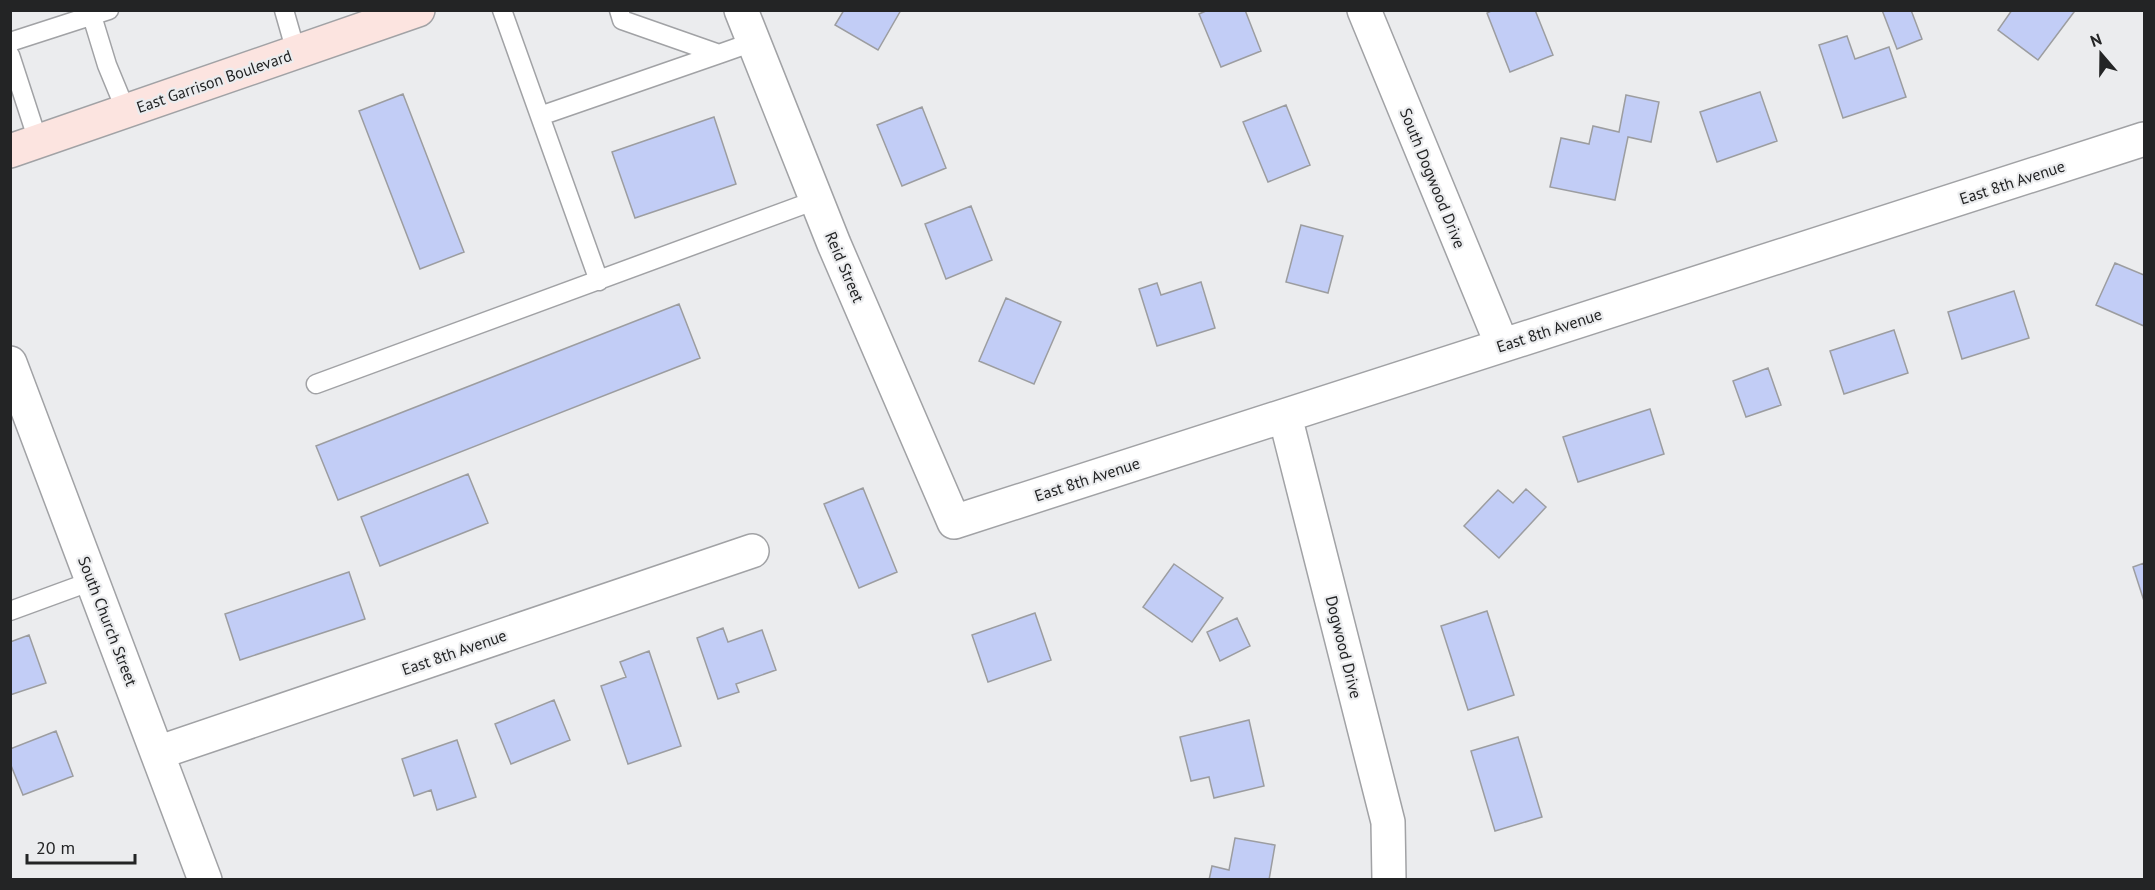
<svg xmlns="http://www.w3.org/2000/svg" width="2155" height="890" font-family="'PT Sans',sans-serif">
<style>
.building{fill:#c2cdf6;stroke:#9c9da0;stroke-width:1.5}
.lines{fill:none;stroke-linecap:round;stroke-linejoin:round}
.service-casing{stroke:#a1a2a5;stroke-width:21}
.minor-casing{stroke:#a1a2a5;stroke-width:36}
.secondary-casing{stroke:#a1a2a5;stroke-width:36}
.service{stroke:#fff;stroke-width:18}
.minor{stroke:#fff;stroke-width:33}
.secondary{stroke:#fce4e0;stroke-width:33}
.labels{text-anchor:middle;stroke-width:4.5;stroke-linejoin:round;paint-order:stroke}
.street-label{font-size:16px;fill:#232425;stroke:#ebecee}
</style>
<rect width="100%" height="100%" fill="#ebecee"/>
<path class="building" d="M844,10h57l-23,40 -43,-25z
M1208,10h37l16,41 -40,16 -22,-53z
M1493,10h42l18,45 -43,17 -23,-59z
M1882,10h29l11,29 -25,10z
M2012,10h60l2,2 -36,48 -40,-30z
M1847,36l8,23 34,-12 17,50 -63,21 -24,-73z
M1760,92l17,49 -60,21 -17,-50z
M403,94l61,158 -44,17 -61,-158z
M1626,95l33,7 -8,40 -23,-5 -13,63 -65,-13 11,-49 28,6 4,-18 26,6z
M1286,105l24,60 -42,17 -25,-60z
M922,107l24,61 -44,18 -25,-61z
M714,117l22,67 -101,34 -23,-66z
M971,206l21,54 -46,19 -21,-55z
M1301,225l42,11 -15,57 -42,-11z
M2115,263l29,12v51l-48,-21z
M1201,282l14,46 -58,18 -18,-57 18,-6 4,12z
M2014,291l15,47 -67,21 -14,-47z
M1006,298l55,24 -27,62 -55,-23z
M679,304l21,54 -362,142 -22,-54z
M1894,330l14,43 -64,21 -14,-43z
M1768,368l13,37 -35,12 -13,-36z
M1650,409l14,45 -86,28 -15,-45z
M468,474l20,49 -108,43 -19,-49z
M863,488l34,84 -38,16 -35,-84z
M1526,489l20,18 -47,51 -35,-32 34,-36 15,13z
M2144,563v38l-11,-34z
M1174,564l49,34 -31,44 -49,-35z
M349,572l16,47 -125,41 -15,-46z
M1487,611l27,84 -46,15 -27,-84z
M1035,613l16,47 -63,22 -16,-47z
M1237,618l13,28 -30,15 -13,-29z
M723,628l5,14 34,-12 14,40 -40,14 3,8 -21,7 -21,-61z
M29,635l17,48 -36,12v-53z
M649,651l32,95 -53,18 -27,-78 25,-9 -6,-15z
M554,700l16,40 -59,24 -16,-40z
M1249,720l15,66 -50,12 -5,-21 -18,4 -11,-44z
M56,731l17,45 -50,19 -13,-32v-14z
M1518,737l24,80 -47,14 -24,-80z
M457,740l19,57 -39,13 -6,-20 -17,6 -12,-37z
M1235,838l40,7 -6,35h-60l3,-14 17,4z"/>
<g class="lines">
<defs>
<path id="service" d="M284,10l12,42
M502,10l97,271
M619,10l3,10 97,34 34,-12
M92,16l15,49 19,46
M10,42l99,-32
M10,55l28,86
M540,116l179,-62
M316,384l500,-184
M10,611l82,-30"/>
<path id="minor" d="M741,10l93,234 120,278 1190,-383
M1364,10l138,335
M10,363l195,517
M1285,416l103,406 1,58
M157,753l595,-202"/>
<path id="secondary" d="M10,151l408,-141"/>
</defs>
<use href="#service" class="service-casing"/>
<use href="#minor" class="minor-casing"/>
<use href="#secondary" class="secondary-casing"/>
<use href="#service" class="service"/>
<use href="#minor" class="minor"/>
<use href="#secondary" class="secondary"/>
</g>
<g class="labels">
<g class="street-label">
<text transform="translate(214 81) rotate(-19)" y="6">East Garrison Boulevard</text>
<text transform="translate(1433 178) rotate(68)" y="6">South Dogwood Drive</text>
<text transform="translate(2012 182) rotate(-18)" y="6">East 8th Avenue</text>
<text transform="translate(845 267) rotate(67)" y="6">Reid Street</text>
<text transform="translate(1549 330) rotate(-18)" y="6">East 8th Avenue</text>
<text transform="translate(1087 479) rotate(-18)" y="6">East 8th Avenue</text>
<text transform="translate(108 621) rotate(69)" y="6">South Church Street</text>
<text transform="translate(1344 647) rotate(76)" y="6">Dogwood Drive</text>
<text transform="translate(454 652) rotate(-19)" y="6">East 8th Avenue</text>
</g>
</g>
<rect width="2155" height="890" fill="none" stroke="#232425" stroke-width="24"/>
<g transform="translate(2101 54) rotate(340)" stroke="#ebecee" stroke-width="4.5" paint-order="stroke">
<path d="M0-4.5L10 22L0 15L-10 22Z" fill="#232425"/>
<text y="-9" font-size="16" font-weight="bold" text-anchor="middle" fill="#232425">N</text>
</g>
<path d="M27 854v9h108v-9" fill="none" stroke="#232425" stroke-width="3"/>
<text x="36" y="854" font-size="18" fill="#232425" stroke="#ebecee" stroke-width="4.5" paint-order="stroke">20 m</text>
</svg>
